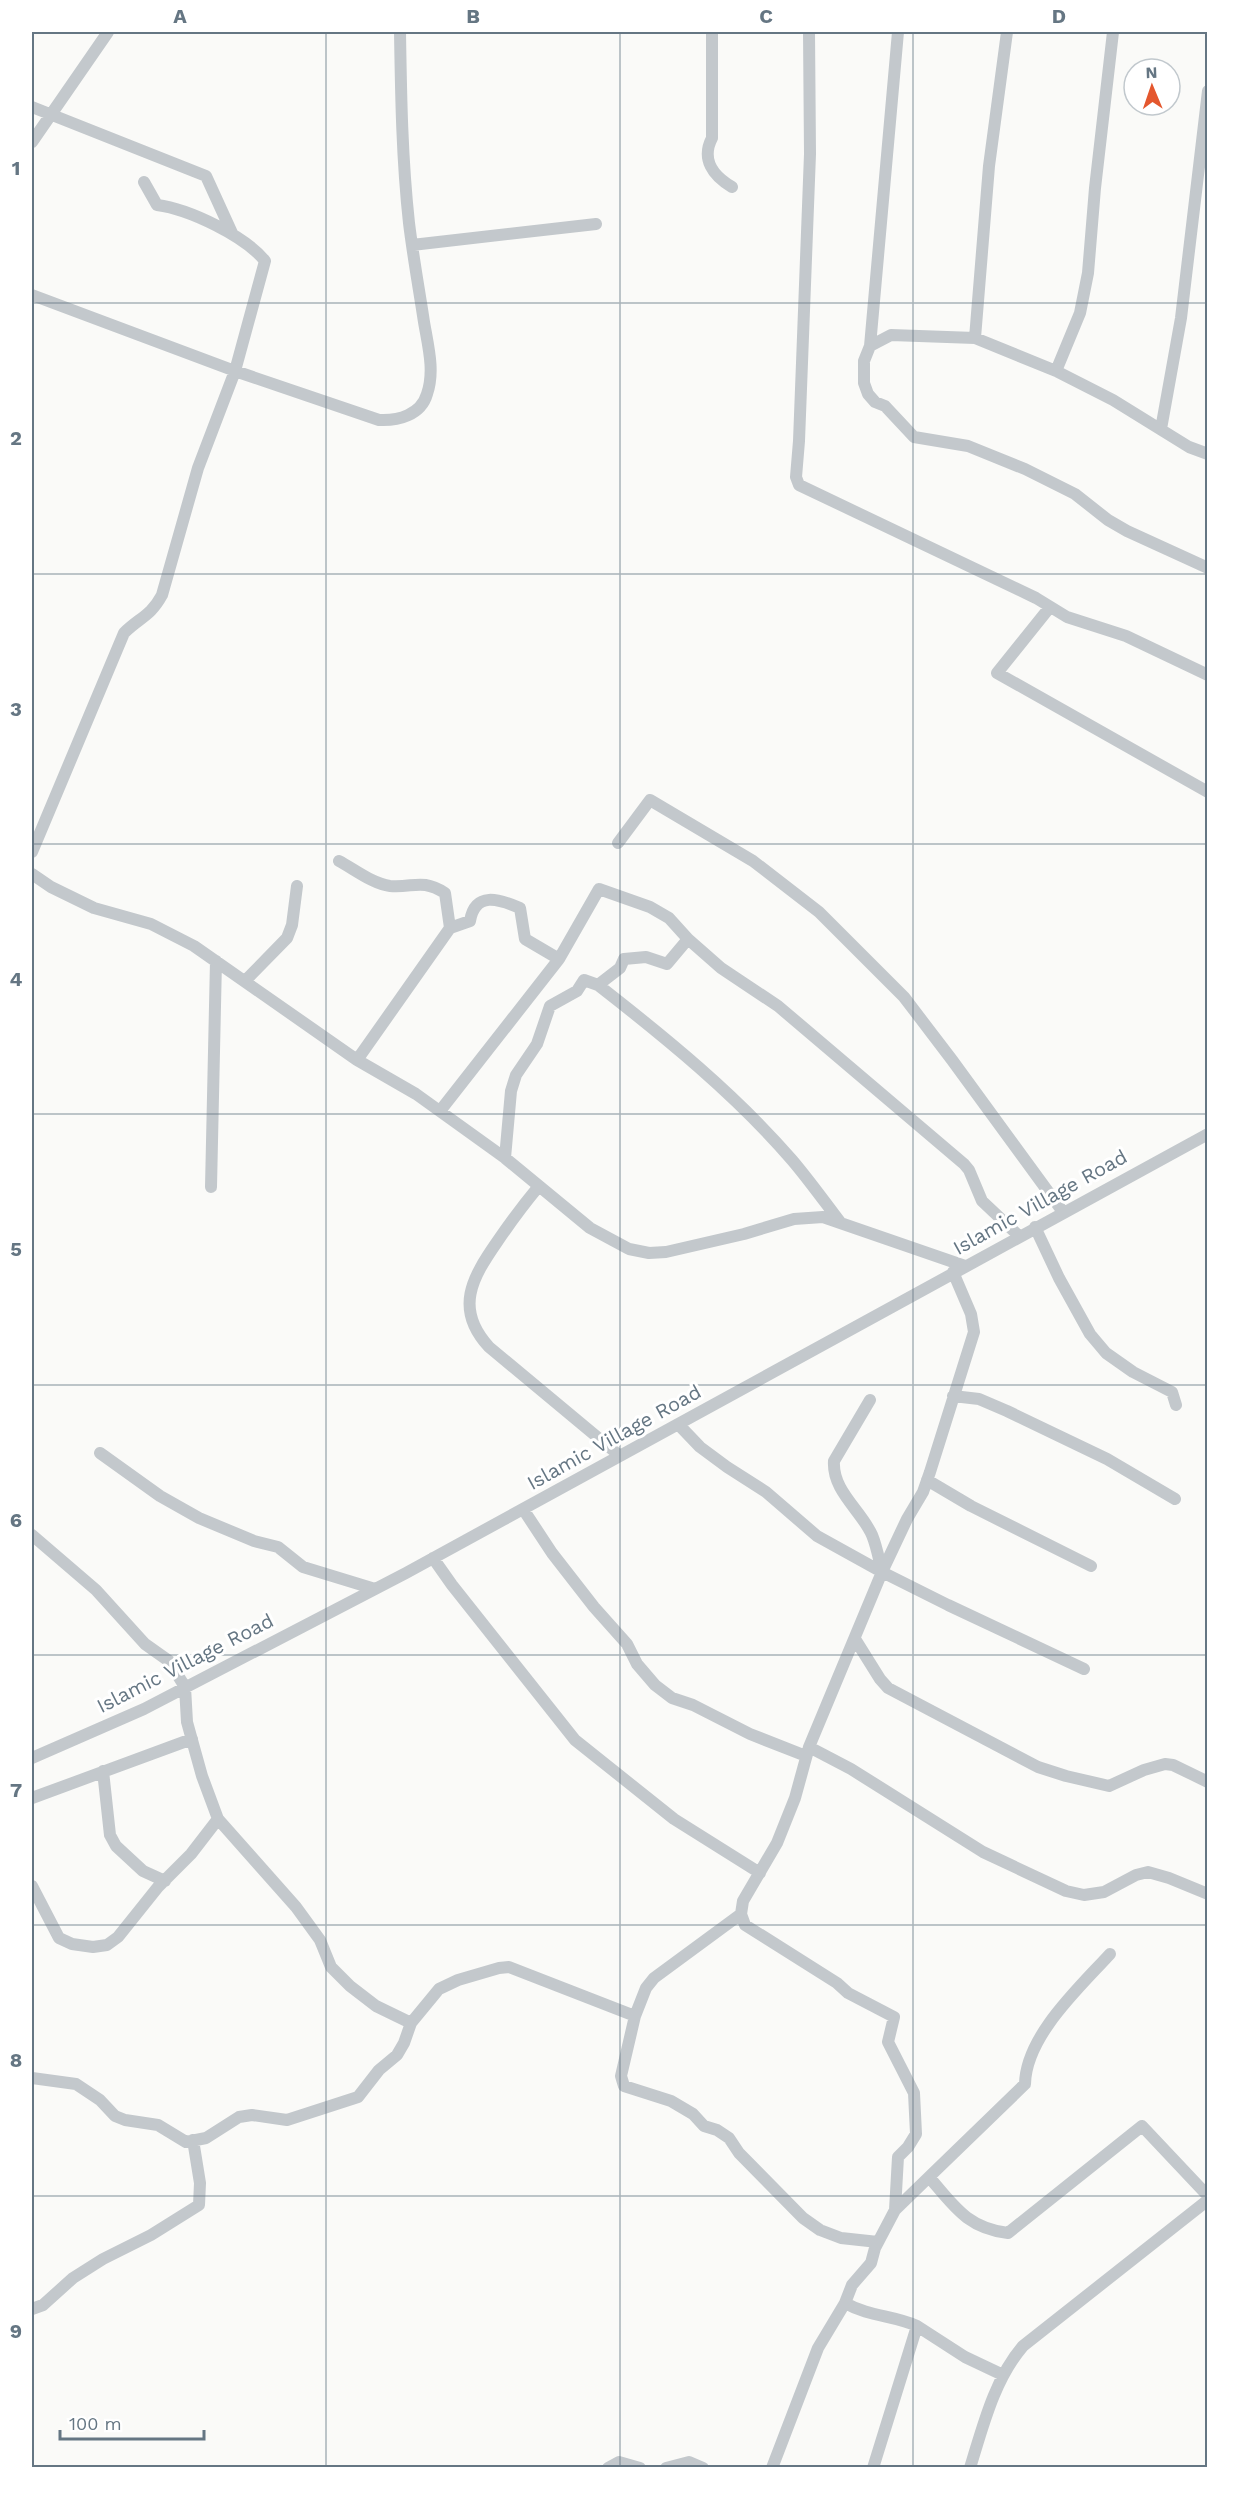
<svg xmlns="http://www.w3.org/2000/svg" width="1239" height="2499" font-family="'Work Sans',sans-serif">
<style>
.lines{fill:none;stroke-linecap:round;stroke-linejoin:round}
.minor{stroke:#c3c8cc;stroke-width:12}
.grid{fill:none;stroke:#657683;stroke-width:1.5;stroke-opacity:0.55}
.labels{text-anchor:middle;stroke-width:6;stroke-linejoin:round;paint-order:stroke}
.street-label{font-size:20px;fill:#657683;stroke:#fff}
.neatline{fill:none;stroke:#657683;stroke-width:2}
.grid-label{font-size:20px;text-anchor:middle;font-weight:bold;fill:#657683}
</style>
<rect width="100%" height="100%" fill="#fafaf8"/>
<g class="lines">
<path class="minor" d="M712,32v106c-11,21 1,38 20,49
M809,32l1,122 -11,287 -3,36 3,8 237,113 31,19 59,19 82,39
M1113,32l-18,156 -7,85 -8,40 -24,58 57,29 76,47 19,7
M32,107l174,69 26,57
M32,142l76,-110
M144,182l13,23c32,4 88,31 108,56l-30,110 144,49c19,1 42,-5 48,-26 8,-23 1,-48 -3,-72 -5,-33 -11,-66 -15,-99 -7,-64 -8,-127 -9,-191
M412,245l184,-21
M32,295l203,76 -37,97 -36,127c-12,22 -22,22 -38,38l-92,219
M975,338l14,-172 18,-134
M870,346l28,-314
M1056,371l-81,-33 -84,-3 -21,11 -6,15v22l4,11 7,8 10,4 29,31 54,9 57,23 50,25 33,26 19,11 81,37
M1161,429l20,-111 27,-227
M1050,607l-53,66 211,119
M618,843l32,-43 103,61 66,51 85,85 48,63 111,152
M339,861c15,8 34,23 51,25 24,2 31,-8 55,7l5,35
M32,874l19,13 43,21 57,16 43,22 163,114 59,34 89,64 85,70 39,21 20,4 17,-1 78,-18 50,-15 29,-2 142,49
M559,959l40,-70 51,18 19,11 19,21
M245,981l42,-43 5,-13 5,-39
M598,985c68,53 138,110 194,175 17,20 32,41 48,62
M357,1060l93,-132 20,-7c5,-30 29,-22 50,-13l5,31 34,20 -119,152
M505,1158l6,-67 5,-16 21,-31 13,-38 27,-15 7,-11 14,5 22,-17 4,-9 22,-2 21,7 21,-25 33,29 57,38 186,158 5,6 13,31 37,35
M539,1186c-15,18 -29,37 -42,56 -25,36 -43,67 -8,105l131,109
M211,1187l5,-226
M1035,1227l24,51 31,56 16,19 27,19 39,20 4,13
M953,1396l26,3 28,12 100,48 68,40
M870,1400l-36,61c-2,30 27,49 38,74 5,12 7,25 10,37
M678,1424l22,23 27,20 39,25 51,44 65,36 66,33 136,64
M100,1453l60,43 39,22 55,23 24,6 25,20 72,22
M927,1480l44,26 120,60
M523,1509l29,44 42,54 33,37 10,20 18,21 17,13 21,7 57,29 56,22
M32,1535l64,55 49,54 24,17 16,26 2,35 15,54 16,43 78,88 24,33 11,27 19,19 26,20 35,17
M433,1558l19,27 123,155 99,79 86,54
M855,1639l25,40 8,9 150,79 28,9 43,10 35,-16 21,-6 8,1 35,17
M809,1747l42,22 132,83 83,39 18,4 20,-3 32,-17 12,-3 21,6 39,16
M32,1758l112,-49 262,-136 802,-439
M103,1771l7,64 6,11 27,25 22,10
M32,1798l160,-59
M32,1886l27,52 13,6 21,3 14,-2 11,-8 40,-50 33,-33 27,-35
M1110,1954c-31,34 -84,82 -85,130l-96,93c25,29 38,51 79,56l134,-107 66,70
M635,2016l-14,60 3,10 47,15 22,13 11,12 13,4 12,8 10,15 64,65 17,12 21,8 37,4
M32,2078l44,6 24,16 15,16 10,4 33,5 28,17 20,-4 33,-21 13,-2 35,5 71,-23 21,-27 18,-15 7,-12 7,-20 28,-34 19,-9 41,-12 10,-1 126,49 11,-28 8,-10 87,-64
M895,2210l34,-33
M845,2303c25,14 47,12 72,23
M32,2309l11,-4 30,-27 30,-19 48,-24 48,-30 1,-22 -7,-43
M608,2468l11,-6 21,6
M666,2468l23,-6 14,6
M772,2468l46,-120 27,-45 7,-18 19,-22 4,-15 20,-38 3,-53 10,-10 8,-13 -2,-41 -26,-51 6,-25 -46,-24 -11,-10 -92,-58 -4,-11 2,-13 34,-58 18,-45 14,-51 73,-175 25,-53 16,-27 7,-20 44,-140 -3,-18 -18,-42
M873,2468l44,-142 48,31 38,18
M970,2468c13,-42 24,-88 53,-122l185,-146"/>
</g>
<path class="grid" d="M326,32v2436M620,32v2436M913,32v2436M32,303h1176M32,574h1176M32,844h1176M32,1114h1176M32,1385h1176M32,1655h1176M32,1925h1176M32,2196h1176"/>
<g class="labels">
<g class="street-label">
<text transform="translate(1040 1202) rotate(-29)" y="7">Islamic Village Road</text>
<text transform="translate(614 1437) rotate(-29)" y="7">Islamic Village Road</text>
<text transform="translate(185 1663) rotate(-27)" y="7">Islamic Village Road</text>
</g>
</g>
<rect width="1239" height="2499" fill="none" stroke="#ffffff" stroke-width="66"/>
<g transform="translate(1152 87) rotate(358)"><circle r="28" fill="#ffffff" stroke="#c1c8cd" stroke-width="1.5"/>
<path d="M0-4.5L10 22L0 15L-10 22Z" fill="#e4572e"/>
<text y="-9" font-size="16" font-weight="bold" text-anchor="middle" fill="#657683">N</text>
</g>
<path d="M60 2430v9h144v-9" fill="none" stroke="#657683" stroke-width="3"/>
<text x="69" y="2430" font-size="18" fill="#657683" stroke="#ffffff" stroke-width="4.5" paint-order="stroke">100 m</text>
<rect x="33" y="33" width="1173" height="2433" class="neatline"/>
<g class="grid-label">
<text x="180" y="23">A</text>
<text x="473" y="23">B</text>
<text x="766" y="23">C</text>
<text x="1059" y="23">D</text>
<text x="16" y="175">1</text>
<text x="16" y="445">2</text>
<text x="16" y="716">3</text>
<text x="16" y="986">4</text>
<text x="16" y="1256">5</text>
<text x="16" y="1527">6</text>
<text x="16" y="1797">7</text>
<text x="16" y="2067">8</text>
<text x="16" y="2338">9</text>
</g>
</svg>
